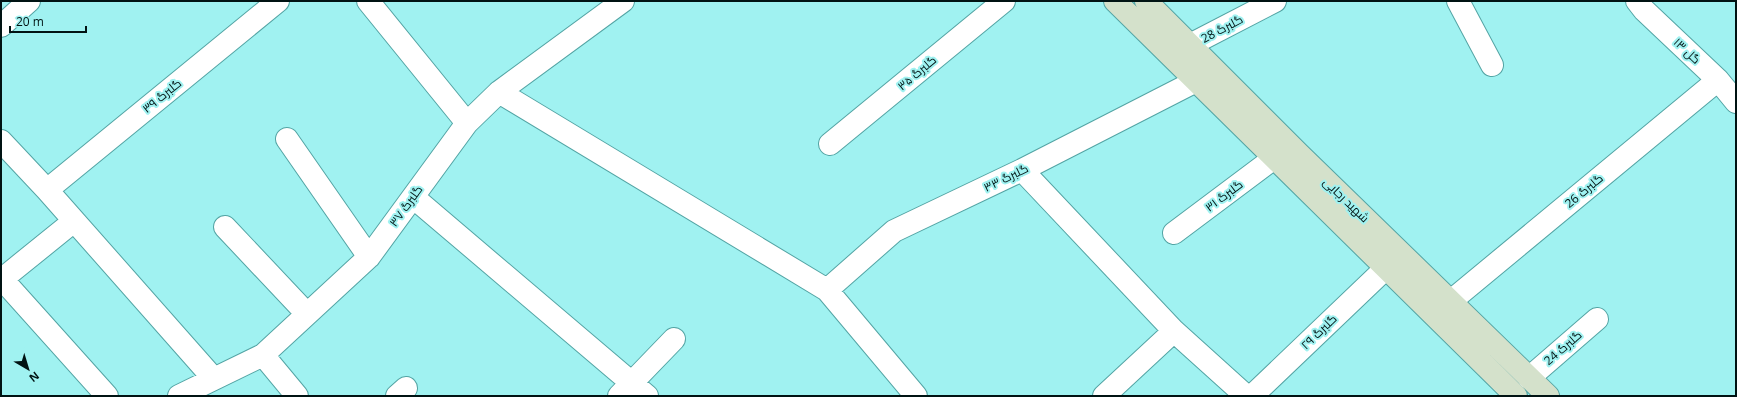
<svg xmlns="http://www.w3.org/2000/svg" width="1737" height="397" font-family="'Open Sans',Cairo,sans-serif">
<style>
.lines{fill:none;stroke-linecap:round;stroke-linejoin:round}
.minor-casing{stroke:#53a4a4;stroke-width:24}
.secondary-casing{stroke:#53a4a4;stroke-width:24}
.minor{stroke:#fff;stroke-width:22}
.secondary{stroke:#d4e1cb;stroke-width:22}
.labels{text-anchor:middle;stroke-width:4;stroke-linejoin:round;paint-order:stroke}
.street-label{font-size:12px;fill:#001313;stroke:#a0f2f1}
</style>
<rect width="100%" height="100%" fill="#a0f2f1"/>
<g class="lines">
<defs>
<path id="minor" d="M368,1l99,122
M1458,1l34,64
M1637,1l7,9 74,70 18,22
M1,26l28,-25
M1190,45l85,-44
M499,92l328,198 89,106
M287,139l82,118
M1,141l46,49 167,189
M830,144l174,-143
M1022,170l152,161 72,65
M47,190l231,-189
M413,197l234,199
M225,227l82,87
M1174,233l100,-75
M2,279l105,117
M1,280l73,-59
M827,290l67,-59 128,-61 174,-89
M1451,301l267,-221
M263,355l34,41
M1529,378l68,-59
M179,396l84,-41 106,-98 98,-134 32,-31 124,-91
M397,396l9,-8
M619,396l55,-57
M1104,396l70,-65
M1252,396l134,-128"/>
<path id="secondary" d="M1115,1l401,395
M1146,1l153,153 249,242"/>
</defs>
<use href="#minor" class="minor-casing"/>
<use href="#secondary" class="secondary-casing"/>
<use href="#minor" class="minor"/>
<use href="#secondary" class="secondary"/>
</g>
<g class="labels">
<g class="street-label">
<text transform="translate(1222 29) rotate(-28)" y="4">گلبرگ 28</text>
<text transform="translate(1687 51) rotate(43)" y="4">گل ۱۳</text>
<text transform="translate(917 73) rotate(-40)" y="4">گلبرگ ۳۵</text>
<text transform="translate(162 96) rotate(-39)" y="4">گلبرگ ۳۹</text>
<text transform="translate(1006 178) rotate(-26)" y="4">گلبرگ ۳۳</text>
<text transform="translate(1584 191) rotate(-40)" y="4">گلبرگ 26</text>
<text transform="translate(1224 196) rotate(-37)" y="4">گلبرگ ۳۱</text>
<text transform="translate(1346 200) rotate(44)" y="4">شهید رجایی</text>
<text transform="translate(406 206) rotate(-54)" y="4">گلبرگ ۳۷</text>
<text transform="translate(1319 332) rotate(-44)" y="4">گلبرگ ۲۹</text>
<text transform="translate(1563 348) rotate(-41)" y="4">گلبرگ 24</text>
</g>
</g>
<rect width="1737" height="397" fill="none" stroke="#001313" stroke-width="4"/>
<g transform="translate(28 369) rotate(142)" stroke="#a0f2f1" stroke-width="3" paint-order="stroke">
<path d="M0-3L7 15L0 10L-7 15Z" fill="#001313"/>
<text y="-6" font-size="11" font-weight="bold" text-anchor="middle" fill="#001313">N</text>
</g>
<path d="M10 26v6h76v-6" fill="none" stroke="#001313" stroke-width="2"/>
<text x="16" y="26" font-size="12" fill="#001313" stroke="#a0f2f1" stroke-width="3" paint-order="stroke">20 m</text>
</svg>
